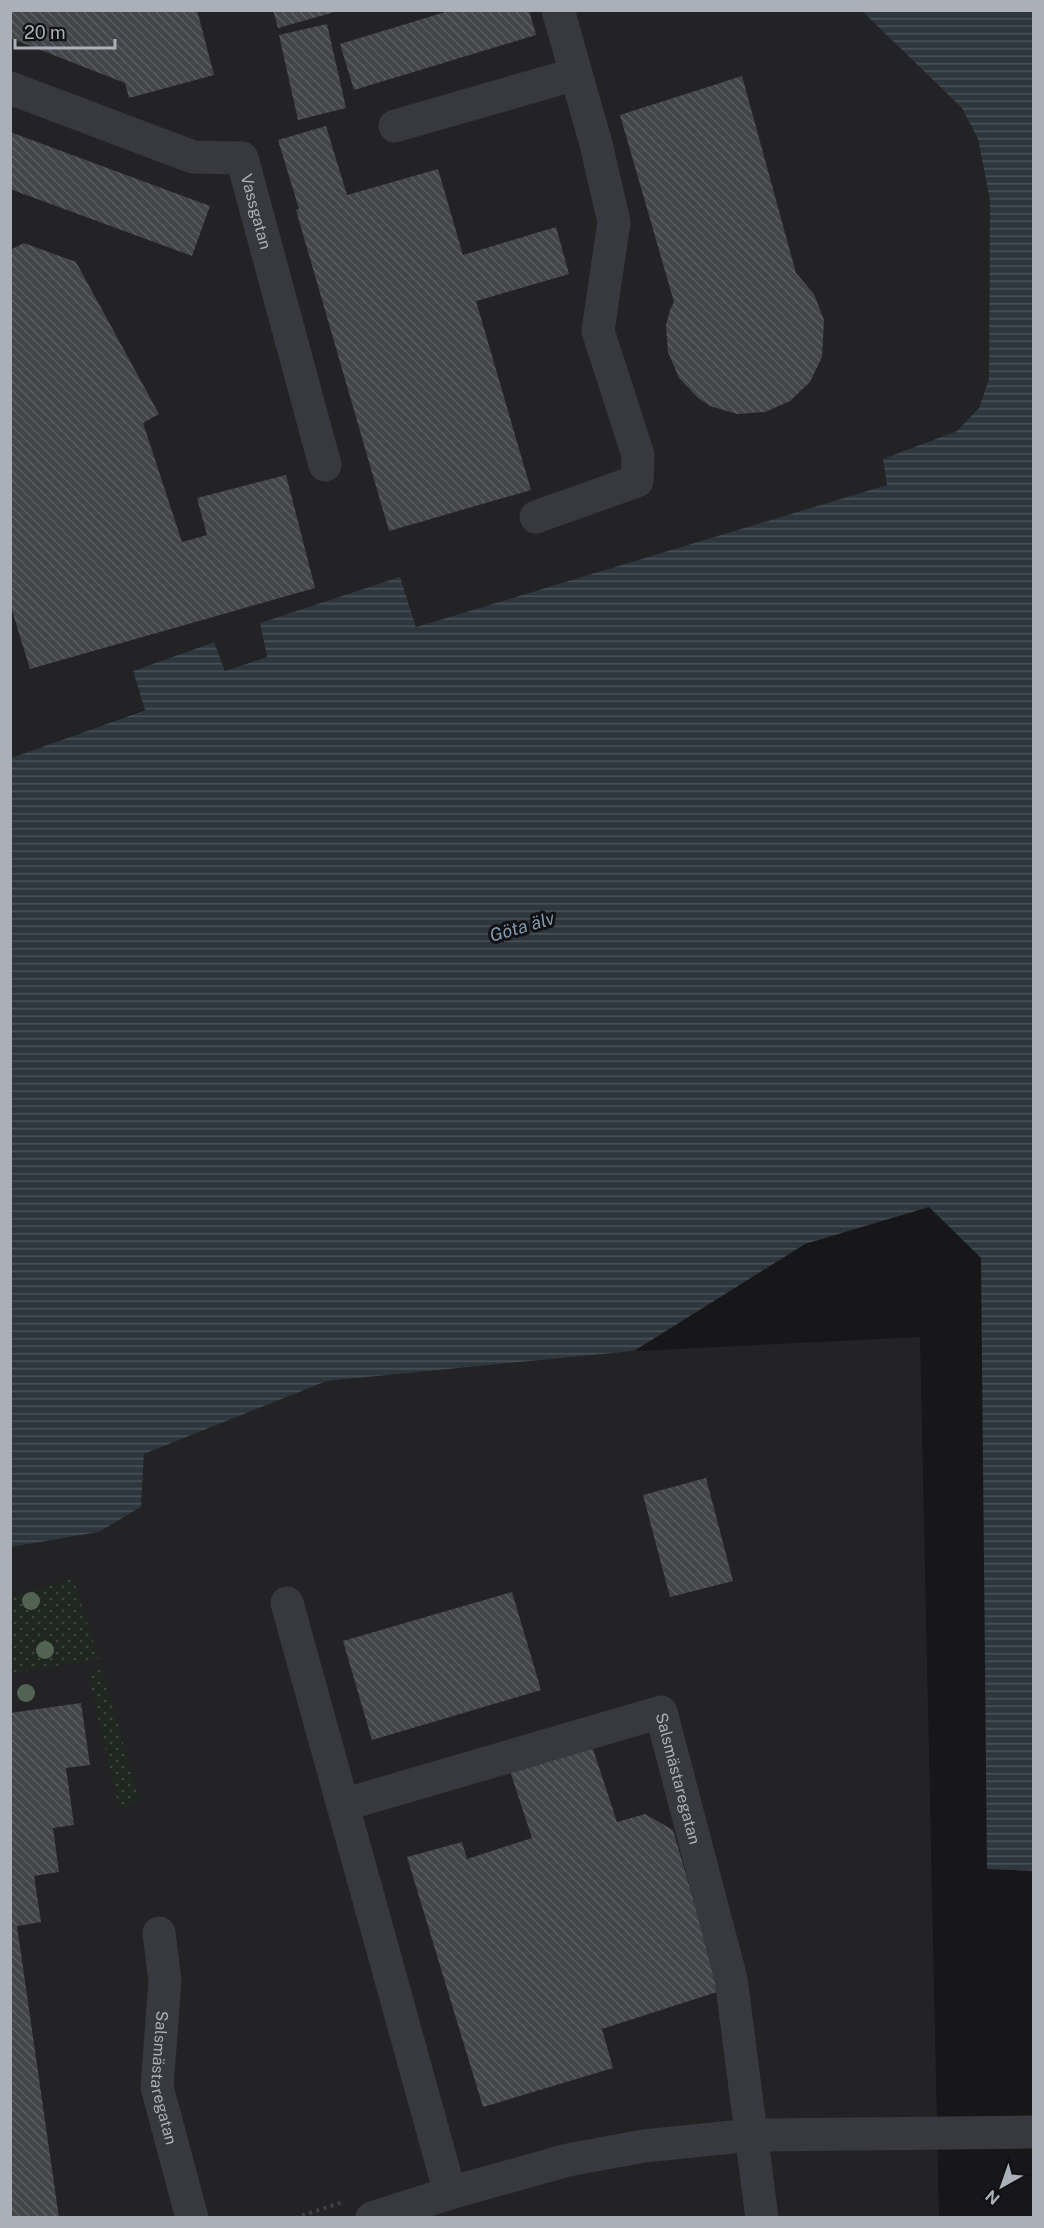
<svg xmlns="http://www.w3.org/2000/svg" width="1044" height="2228" font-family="'Public Sans',sans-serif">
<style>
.built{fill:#232326}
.green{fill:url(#green-dots)}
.water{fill:url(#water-rules)}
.building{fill:url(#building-back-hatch)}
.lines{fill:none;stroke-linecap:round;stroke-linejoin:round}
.path{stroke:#3e4045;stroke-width:4;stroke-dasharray:3 4.5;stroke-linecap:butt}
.minor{stroke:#38393e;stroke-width:33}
.tree{fill:#526353}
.labels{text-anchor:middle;stroke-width:6;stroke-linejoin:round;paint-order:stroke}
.street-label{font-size:16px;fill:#aaafb8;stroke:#121214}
.water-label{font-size:18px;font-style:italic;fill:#829db2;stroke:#121214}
</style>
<defs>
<pattern id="green-dots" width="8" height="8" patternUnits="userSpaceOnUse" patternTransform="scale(1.5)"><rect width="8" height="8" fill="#1f2720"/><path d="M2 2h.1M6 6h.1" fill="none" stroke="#3d443e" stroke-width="1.8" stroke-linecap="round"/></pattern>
<pattern id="water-rules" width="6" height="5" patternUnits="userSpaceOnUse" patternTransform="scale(1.5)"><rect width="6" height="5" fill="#2e373d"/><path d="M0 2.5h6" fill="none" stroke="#4a5157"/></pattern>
<pattern id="building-back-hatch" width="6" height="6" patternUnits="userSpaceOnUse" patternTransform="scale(1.5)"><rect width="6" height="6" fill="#444549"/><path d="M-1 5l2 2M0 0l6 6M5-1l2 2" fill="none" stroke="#5c5d61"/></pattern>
</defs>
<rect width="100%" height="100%" fill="#171719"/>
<path class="built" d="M11,11h851l100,96 16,32 12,62 -1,178 -10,29 -22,23 -73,28 4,26 -472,142 -16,-49 -140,45 7,34 -42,14 -12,-29 -80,29 12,38 -134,49z
M920,1337l19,880 -928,1v-671l88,-15 42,-25 3,-53 183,-73 307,-30z"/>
<path class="green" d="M73,1578l26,81 -88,14v-76z
M102,1669l37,130 -9,7 -8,3 -3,-1 -31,-134z"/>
<path class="water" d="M862,11h171v1860l-46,-2 -6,-611 -52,-51 -124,37 -171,107 -307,30 -183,73 -3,53 -42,25 -88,15v-789l134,-48 -12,-39 81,-29 11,29 42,-14 -7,-34 140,-46 16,50 471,-142 -4,-26 74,-28 22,-23 10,-29 1,-178 -12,-62 -16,-31z"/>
<path class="building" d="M10,10h187l17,65 -85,23 -4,-15 -115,-45z
M273,10h65v1l-60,17z
M452,10h77l7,25 -182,55 -14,-46z
M327,24l19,84 -48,12 -19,-85z
M742,76l54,197 18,21 10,26 -2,37 -12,25 -20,19 -25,11 -28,2 -27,-8 -12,-8 -19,-20 -11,-26 -2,-27 4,-15 4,-8 -54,-187z
M326,126l21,69 91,-26 25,86 93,-28 13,47 -93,27 55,189 -142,41 -93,-321 3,-1 -21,-69z
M10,132l200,74 -18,50 -182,-67z
M24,243l52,19 83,152 -16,9 39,119 25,-7 -10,-37 89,-23 29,113 -285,81 -20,-65v-354z
M706,1478l27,103 -63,16 -27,-102z
M512,1592l29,98 -169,50 -29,-99z
M81,1703l9,62 -24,3 8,57 -21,3 6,44 -25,4 7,46 -24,4 42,292h-49v-505z
M592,1746l25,76 28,-8 28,16 47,161 -118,38 11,39 -130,39 -76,-250 55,-15 5,17 65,-21 -22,-67z"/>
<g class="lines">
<path class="path" d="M295,2218l48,-16"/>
<g class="minor">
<path id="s1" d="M10,88l183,69 49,1 83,307"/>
<path d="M395,126l181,-52"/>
<path d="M536,517l101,-36 1,-26 -40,-124 16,-109 -18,-78 -38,-134"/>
<path d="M287,1603l163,590"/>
<path id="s2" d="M343,1805l318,-93 70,267 31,239"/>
<path id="s3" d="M159,1933l6,48 -8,106 35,131"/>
<path d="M372,2218l78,-25 118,-33 76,-14 108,-11 282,-3"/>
</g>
</g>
<g class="tree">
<circle cx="31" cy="1601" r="9"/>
<circle cx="45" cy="1650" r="9"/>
<circle cx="26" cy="1693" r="9"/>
</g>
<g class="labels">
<g class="street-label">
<text dy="6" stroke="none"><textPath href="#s1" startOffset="300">Vassgatan</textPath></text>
<text dy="6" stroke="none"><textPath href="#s2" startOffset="400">Salsmästaregatan</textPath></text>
<text dy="6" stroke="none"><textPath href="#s3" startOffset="146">Salsmästaregatan</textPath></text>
</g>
<g class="water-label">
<text transform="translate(522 927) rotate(-16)" y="6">Göta älv</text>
</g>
</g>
<rect width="1044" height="2228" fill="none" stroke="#aaafb8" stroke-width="24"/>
<g transform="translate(1002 2186) rotate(220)" stroke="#121214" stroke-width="4.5" paint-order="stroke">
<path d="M0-4.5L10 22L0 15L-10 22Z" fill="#aaafb8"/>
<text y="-9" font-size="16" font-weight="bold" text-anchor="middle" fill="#aaafb8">N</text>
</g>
<path d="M15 39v9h100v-9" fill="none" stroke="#aaafb8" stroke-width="3"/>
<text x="24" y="39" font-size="18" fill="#aaafb8" stroke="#121214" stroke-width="4.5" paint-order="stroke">20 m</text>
</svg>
